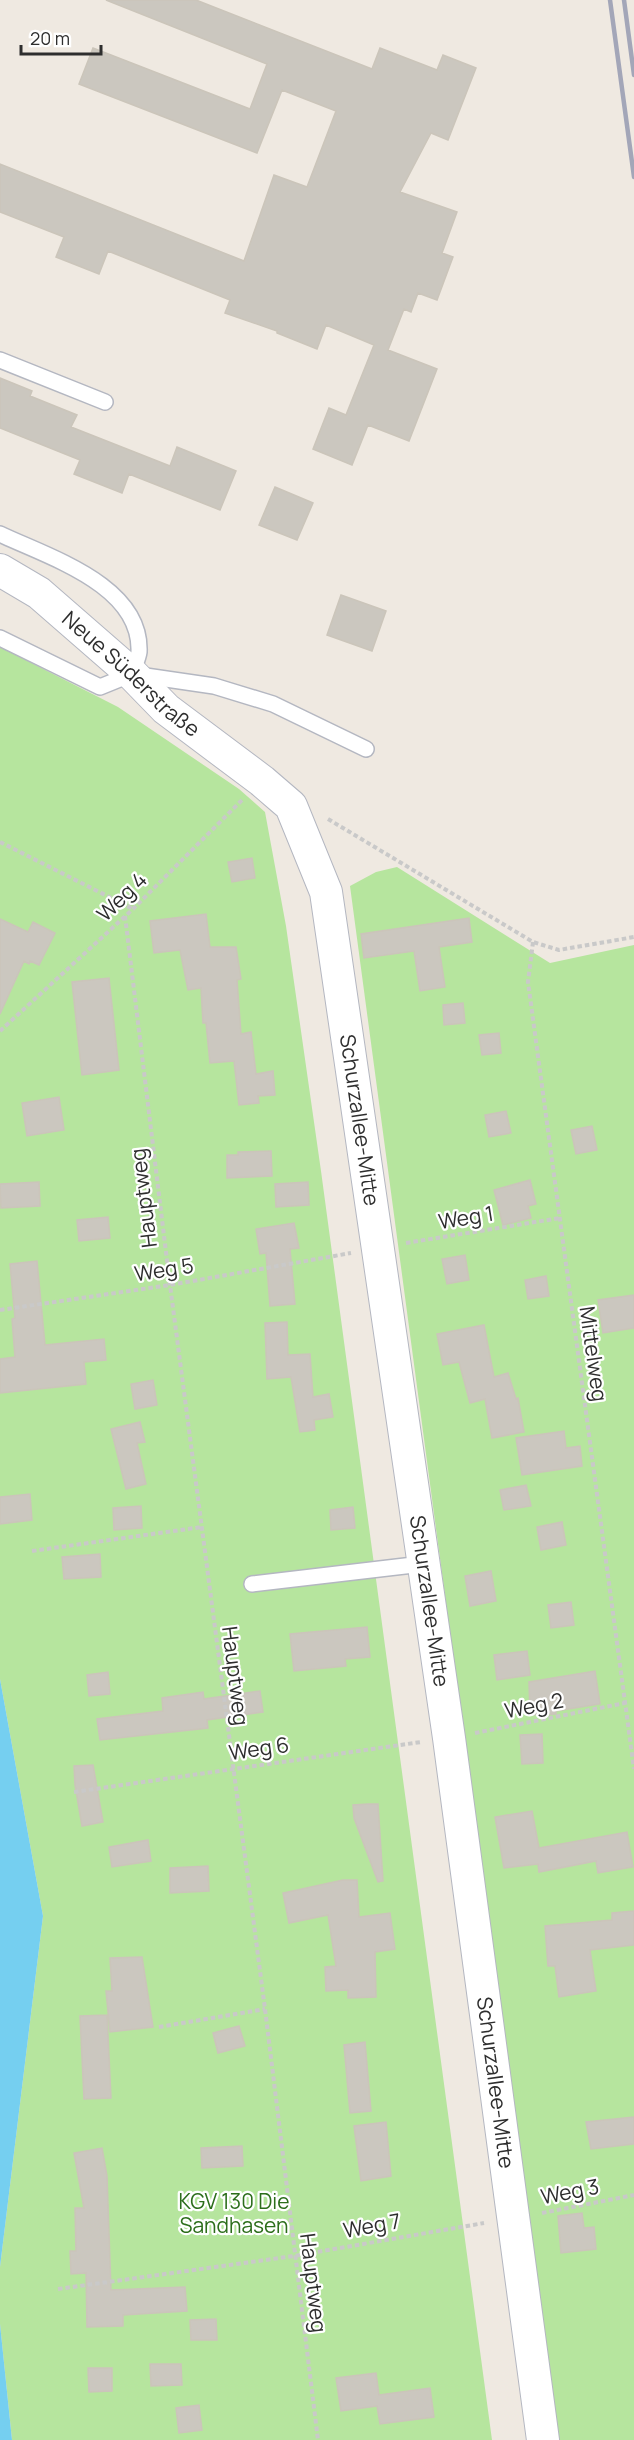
<svg xmlns="http://www.w3.org/2000/svg" width="634" height="2440" font-family="Manrope,sans-serif">
<style>
.green{fill:#b6e59e}
.water{fill:#75cff0}
.building{fill:#cbc7bf;stroke:#cbc5ba;stroke-width:1.5}
.lines{fill:none;stroke-linecap:round;stroke-linejoin:round}
.lane-casing{stroke:#b4b7c1;stroke-width:18}
.street-casing{stroke:#b4b7c1;stroke-width:34}
.path{stroke:#c9c9c9;stroke-width:4;stroke-dasharray:4.5 3;stroke-linecap:butt}
.lane{stroke:#fff;stroke-width:15}
.street{stroke:#fff;stroke-width:32}
.rail{stroke:#a3a6b8;stroke-width:4.5}
.labels{text-anchor:middle;stroke-width:4.5;stroke-linejoin:round;paint-order:stroke}
.street-label{font-size:21px;fill:#2e2e2e;stroke:#fff}
.park-label{font-size:21px;fill:#2c6e1b;stroke:#fff}
</style>
<rect width="100%" height="100%" fill="#efe9e1"/>
<path class="green" d="M0,647l118,60 121,82 26,23 21,114 35,245 171,1269h-480l-12,-116v-57l43,-351 -43,-237z
M397,867l153,96 84,-18v1495h-76l-208,-1554 26,-14z"/>
<path class="water" d="M0,1679l43,237 -43,351z
M0,2324l12,116h-12z"/>
<path class="building" d="M106,0h90l176,69 8,-21 57,22 6,-15 33,13 -28,72 -17,-7 -31,59 57,20 -15,41 11,4 -16,43 -19,-7 -7,19 -7,-3 -16,41 49,19 -28,72 -41,-16 -16,40 -39,-16 16,-41 17,7 28,-70 -48,-20 -9,24 -40,-16v-2l-52,-18 5,-13 -122,-49 -9,23 -43,-17 8,-20 -64,-25v-48l244,97 30,-86 33,12 29,-76 -54,-21 -25,63 -178,-69 14,-36 157,61 17,-45z
M0,378l32,13 -2,5 47,19 -6,12 99,39 7,-19 59,24 -16,39 -91,-36 -7,19 -48,-19 6,-14 -80,-32z
M275,487l38,16 -16,37 -38,-15z
M341,595l45,16 -14,40 -45,-16z
M252,858l3,20 -23,4 -4,-20z
M206,914l4,33h26l5,32 -4,1 4,54 10,-2 5,42 17,-3 2,24 -17,1 1,7 -20,2 -5,-44 -24,2 -4,-40h-3l-2,-35 -13,2 -8,-40 -26,3 -4,-32z
M469,918l3,24 -33,5 6,40 -25,4 -6,-40 -50,7 -3,-24z
M0,919l28,13 5,-10 22,11 -16,32 -9,-4 -1,3 -5,-3 -24,53z
M109,978l10,92 -37,5 -10,-93z
M463,1003l2,20 -21,2 -1,-20z
M499,1033l2,20 -19,2 -3,-20z
M59,1097l5,33 -37,6 -5,-33z
M506,1111l5,22 -22,4 -4,-22z
M592,1126l5,24 -21,4 -5,-24z
M271,1151l1,25 -45,2v-23h11v-3z
M530,1180l6,24 -8,2 3,12 -28,7 -9,-35z
M39,1182l1,24 -39,2 -1,-24z
M308,1182l1,23 -33,2 -1,-23z
M108,1217l2,21 -31,3 -2,-21z
M294,1223l5,25 -9,1 5,55 -25,2 -4,-53 -6,1 -4,-25z
M465,1255l4,25 -22,4 -5,-25z
M37,1261l8,84 59,-6 2,21 -22,2 2,22 -86,9v-34l15,-2 -3,-38 3,-1 -5,-54z
M546,1276l3,20 -21,3 -3,-19z
M634,1295v33l-31,5 -5,-33z
M287,1322l1,33 22,-1 3,43 16,-3 4,23 -19,3 1,10 -15,2 -9,-55 -24,2 -2,-56z
M484,1325l10,52 14,-4 8,26 2,-1 6,34 -32,6 -7,-39 -15,4 -11,-41 -16,3 -6,-31z
M153,1380l4,25 -22,4 -4,-25z
M140,1422l5,20 -8,1 9,41 -20,5 -15,-60z
M564,1431l2,17 14,-2 2,20 -60,9 -6,-37z
M526,1485l5,21 -27,4 -4,-20z
M30,1494l2,26 -32,4v-27z
M141,1506l1,22 -28,2 -1,-22z
M353,1507l2,21 -24,2 -1,-20z
M562,1522l4,23 -25,5 -4,-23z
M100,1554l1,23 -37,2 -2,-22z
M491,1571l5,30 -26,5 -5,-30z
M571,1602l3,23 -23,3 -3,-23z
M367,1627l3,30 -25,2 1,7 -52,5 -4,-37z
M527,1651l3,24 -33,5 -3,-25z
M595,1671l5,33 -44,7v3l-26,1 -1,-33z
M108,1672l2,22 -21,2 -2,-21z
M260,1691l3,21 -56,8 1,8 -108,12 -3,-21 66,-8 -1,-13 41,-6 1,7z
M542,1734l1,29 -21,1 -2,-29z
M93,1765l10,57 -21,4 -7,-41 -1,-19z
M368,1804h10l5,77 -5,1 -24,-64 -1,-13z
M532,1811l7,37 88,-16 6,35 -35,6 -2,-12 -57,11 -1,-8 -34,4 -9,-51z
M148,1840l3,21 -39,6 -3,-20z
M208,1866l1,25 -39,2v-25z
M343,1880h14l2,37 31,-4 5,36 -20,3 1,45 -28,1v-8l-22,1 -1,-24 11,-1 -8,-51 -39,8 -6,-30z
M634,1911v34l-44,5 6,41 -37,6 -4,-31h-7l-3,-40 67,-6v-7z
M142,1957l11,70 -43,5 -4,-41h6l-2,-33z
M107,2015l4,83 -27,1 -4,-83z
M239,2026l6,20 -27,7 -5,-20z
M365,2042l6,69 -21,2 -6,-68z
M634,2117v27l-43,5 -5,-27z
M386,2122l5,54 -30,5 -7,-55z
M242,2146l1,20 -41,2 -1,-20z
M102,2148l5,28 4,114 74,-3 2,24 -64,4v11l-36,1 -1,-54 -15,1 -1,-23h6l-1,-43h9l-10,-55z
M582,2213l2,15 10,-1 2,22 -35,4 -3,-37z
M216,2319l1,21h-26l-1,-20z
M150,2364h31l1,21 -31,1z
M88,2368h24v23l-23,1z
M376,2373l3,22 51,-7 4,29 -54,7 -3,-18 -36,5 -5,-33z
M199,2405l3,25 -23,3 -3,-25z"/>
<g class="lines">
<defs>
<path id="lane" d="M0,360l105,42
M0,534c48,23 142,51 139,118 -1,7 -5,15 -7,22
M0,638l100,49 32,-13 82,12 59,18 93,45
M252,1584l170,-20"/>
<g id="street">
<path id="s1" d="M0,570l39,23 93,81 34,35 96,72 29,25 35,86 123,846 94,702"/>
</g>
</defs>
<use href="#lane" class="lane-casing"/>
<use href="#street" class="street-casing"/>
<path class="path" d="M328,819l205,123 26,8 75,-13
M0,842l133,67
M125,916l45,369 95,724 53,431
M533,942l-5,40 106,787
M0,1031l133,-122 109,-109
M406,1243l154,-25
M0,1310l170,-25 181,-32
M32,1551l170,-24
M475,1733l150,-30
M74,1792l347,-50
M159,2027l106,-18
M542,2213l92,-18
M58,2289l236,-33 190,-33"/>
<use href="#lane" class="lane"/>
<use href="#street" class="street"/>
<path class="rail" d="M610,0l24,177
M624,0l10,75"/>
</g>
<g class="labels">
<g class="street-label">
<text dy="7" stroke="none"><textPath href="#s1" startOffset="168">Neue Süderstraße</textPath></text>
<text transform="translate(122 897) rotate(-44)" y="7">Weg 4</text>
<text dy="7" stroke="none"><textPath href="#s1" startOffset="699">Schurzallee-Mitte</textPath></text>
<text transform="translate(144 1198) rotate(-97)" y="7">Hauptweg</text>
<text transform="translate(466 1218) rotate(-9)" y="7">Weg 1</text>
<text transform="translate(164 1270) rotate(-9)" y="7">Weg 5</text>
<text transform="translate(593 1354) rotate(82)" y="7">Mittelweg</text>
<text dy="7" stroke="none"><textPath href="#s1" startOffset="1185">Schurzallee-Mitte</textPath></text>
<text transform="translate(235 1676) rotate(83)" y="7">Hauptweg</text>
<text transform="translate(534 1706) rotate(-11)" y="7">Weg 2</text>
<text transform="translate(259 1749) rotate(-8)" y="7">Weg 6</text>
<text dy="7" stroke="none"><textPath href="#s1" startOffset="1671">Schurzallee-Mitte</textPath></text>
<text transform="translate(570 2192) rotate(-11)" y="7">Weg 3</text>
<text transform="translate(372 2226) rotate(-10)" y="7">Weg 7</text>
<text transform="translate(313 2283) rotate(83)" y="7">Hauptweg</text>
</g>
<g class="park-label">
<text x="234" y="2209">KGV 130 Die<tspan x="234" dy="24">Sandhasen</tspan></text>
</g>
</g>
<path d="M21 45v9h80v-9" fill="none" stroke="#2e2e2e" stroke-width="3"/>
<text x="30" y="45" font-size="18" fill="#2e2e2e" stroke="#ffffff" stroke-width="4.5" paint-order="stroke">20 m</text>
</svg>
